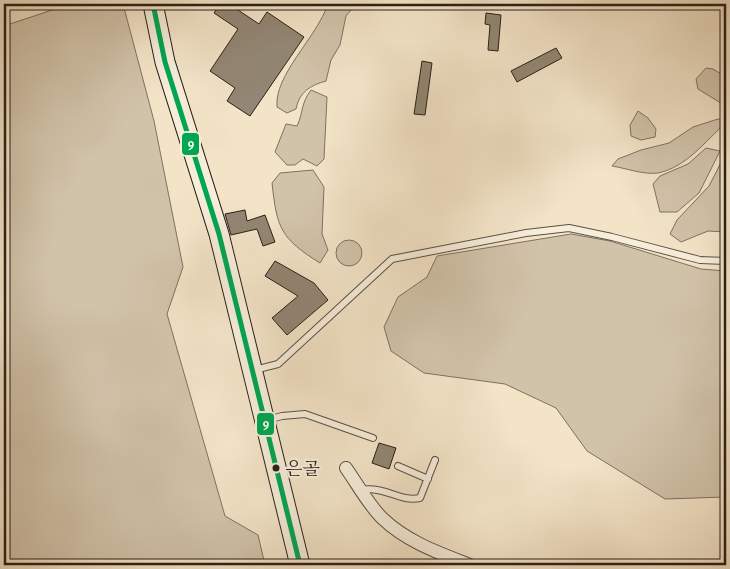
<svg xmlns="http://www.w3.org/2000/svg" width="730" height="569" font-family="Alegreya,'Noto Serif KR',serif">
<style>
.green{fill:#d1c3aa;stroke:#7d7261}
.building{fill:#928674;stroke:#292018}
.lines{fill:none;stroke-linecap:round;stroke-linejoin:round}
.service-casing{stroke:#5c5144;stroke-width:8}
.minor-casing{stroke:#5c5144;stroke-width:14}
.secondary-casing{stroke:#292018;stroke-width:21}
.service{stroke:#f7eddb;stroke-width:6}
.minor{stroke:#f7eddb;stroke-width:12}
.secondary{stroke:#f7eddb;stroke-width:19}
.bus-1-casing{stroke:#f7eddb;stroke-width:9}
.bus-1{stroke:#00a651;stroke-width:5}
.bus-dot{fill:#292018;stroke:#f7eddb;stroke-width:2}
.labels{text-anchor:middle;stroke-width:4.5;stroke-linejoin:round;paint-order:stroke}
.bus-label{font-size:18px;fill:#292018;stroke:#f7eddb;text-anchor:start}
.line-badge{stroke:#f7eddb;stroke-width:2}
.badge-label{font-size:14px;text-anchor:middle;font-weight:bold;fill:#fff}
</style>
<rect width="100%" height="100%" fill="#f3e4c8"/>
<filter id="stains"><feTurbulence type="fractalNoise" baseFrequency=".004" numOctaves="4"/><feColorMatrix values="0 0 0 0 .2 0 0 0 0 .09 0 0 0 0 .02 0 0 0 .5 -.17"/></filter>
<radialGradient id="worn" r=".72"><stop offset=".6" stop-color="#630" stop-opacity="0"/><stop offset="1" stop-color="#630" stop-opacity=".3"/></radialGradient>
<path class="green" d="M70,4h53l31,117 29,146 -16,47 58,202 33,19 7,30h-261v-539z
M328,4h28l-10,12 -6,29 -9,15 -5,21c-15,4 -27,11 -30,28l-9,4 -10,-6c-3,-32 40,-70 51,-103z
M706,68l7,1 13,8v27l-2,1 -26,-16 -2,-10z
M311,90l16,7 -3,62 -7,7 -14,-7 -8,6h-8l-12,-13 11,-28 11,2c7,-15 3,-21 14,-36z
M638,111l10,7 8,11 -1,8 -14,3 -10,-4 -1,-11z
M718,119l8,1v3c-21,18 -39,44 -68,50 -14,2 -33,-5 -46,-7l6,-7 23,-9 28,-7 24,-16z
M706,148l14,3 -21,42 -22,19h-17l-7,-28 7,-8 28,-12z
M726,153v79l-18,-1 -27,11 -11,-8 7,-14 32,-34z
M313,170l11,17 -2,47 6,16 -8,13c-40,-25 -43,-35 -48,-80l8,-10z
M571,234l39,7 91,28 25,2v226l-61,2 -78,-48 -31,-43 -51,-24 -81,-11 -33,-22 -7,-24 14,-30 29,-20 10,-21z
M336 253a13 13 0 1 1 26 0a13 13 0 1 1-26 0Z"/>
<path class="building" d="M220,4h9l30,20 8,-12 37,25 -54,79 -23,-15 8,-13 -25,-17 28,-42 -24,-16z
M486,13l15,2 -3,36 -10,-1 2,-25 -5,-1z
M556,48l6,10 -45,24 -6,-11z
M422,61l10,2 -7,52 -11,-1z
M245,210l2,11 18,-6 10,27 -12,4 -6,-17 -26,6 -6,-21z
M275,261l39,22 14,17 -41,35 -15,-17 26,-22 -33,-20z
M379,443l17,5 -7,21 -17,-6z"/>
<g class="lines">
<defs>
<path id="service" d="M254,370l24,-6 114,-105 134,-26 43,-5 43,9 88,23 26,1
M267,420l15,-4 23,-2 68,24
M398,466l30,13
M361,490c26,-4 37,12 59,8l15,-38"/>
<path id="minor" d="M346,468c12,17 22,36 36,50 25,24 57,35 88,47"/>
<path id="secondary" d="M153,4l12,58 54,172 81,331"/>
</defs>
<use href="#service" class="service-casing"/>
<use href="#minor" class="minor-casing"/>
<use href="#secondary" class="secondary-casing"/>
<use href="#service" class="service"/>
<use href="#minor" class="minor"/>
<use href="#secondary" class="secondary"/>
<defs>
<path id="bus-1" d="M153,4l12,58 54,172 81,331"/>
</defs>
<use href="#bus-1" class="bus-1-casing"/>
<use href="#bus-1" class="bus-1"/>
</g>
<circle class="bus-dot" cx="276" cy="468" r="4.5"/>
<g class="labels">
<g class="bus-label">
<text x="285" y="475">은골</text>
</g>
</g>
<g class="line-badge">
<rect x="181" y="132" width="19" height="24" rx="5" fill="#00a651"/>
<rect x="256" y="412" width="19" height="24" rx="5" fill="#00a651"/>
</g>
<g class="badge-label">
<text x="191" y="149">9</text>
<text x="266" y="429">9</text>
</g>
<rect width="730" height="569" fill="none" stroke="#f3e4c8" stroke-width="20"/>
<rect x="5" y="5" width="720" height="559" fill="none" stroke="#292018" stroke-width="2.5"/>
<rect x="10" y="10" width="710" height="549" fill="none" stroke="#292018"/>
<rect width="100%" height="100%" filter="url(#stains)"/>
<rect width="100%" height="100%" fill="url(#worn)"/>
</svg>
